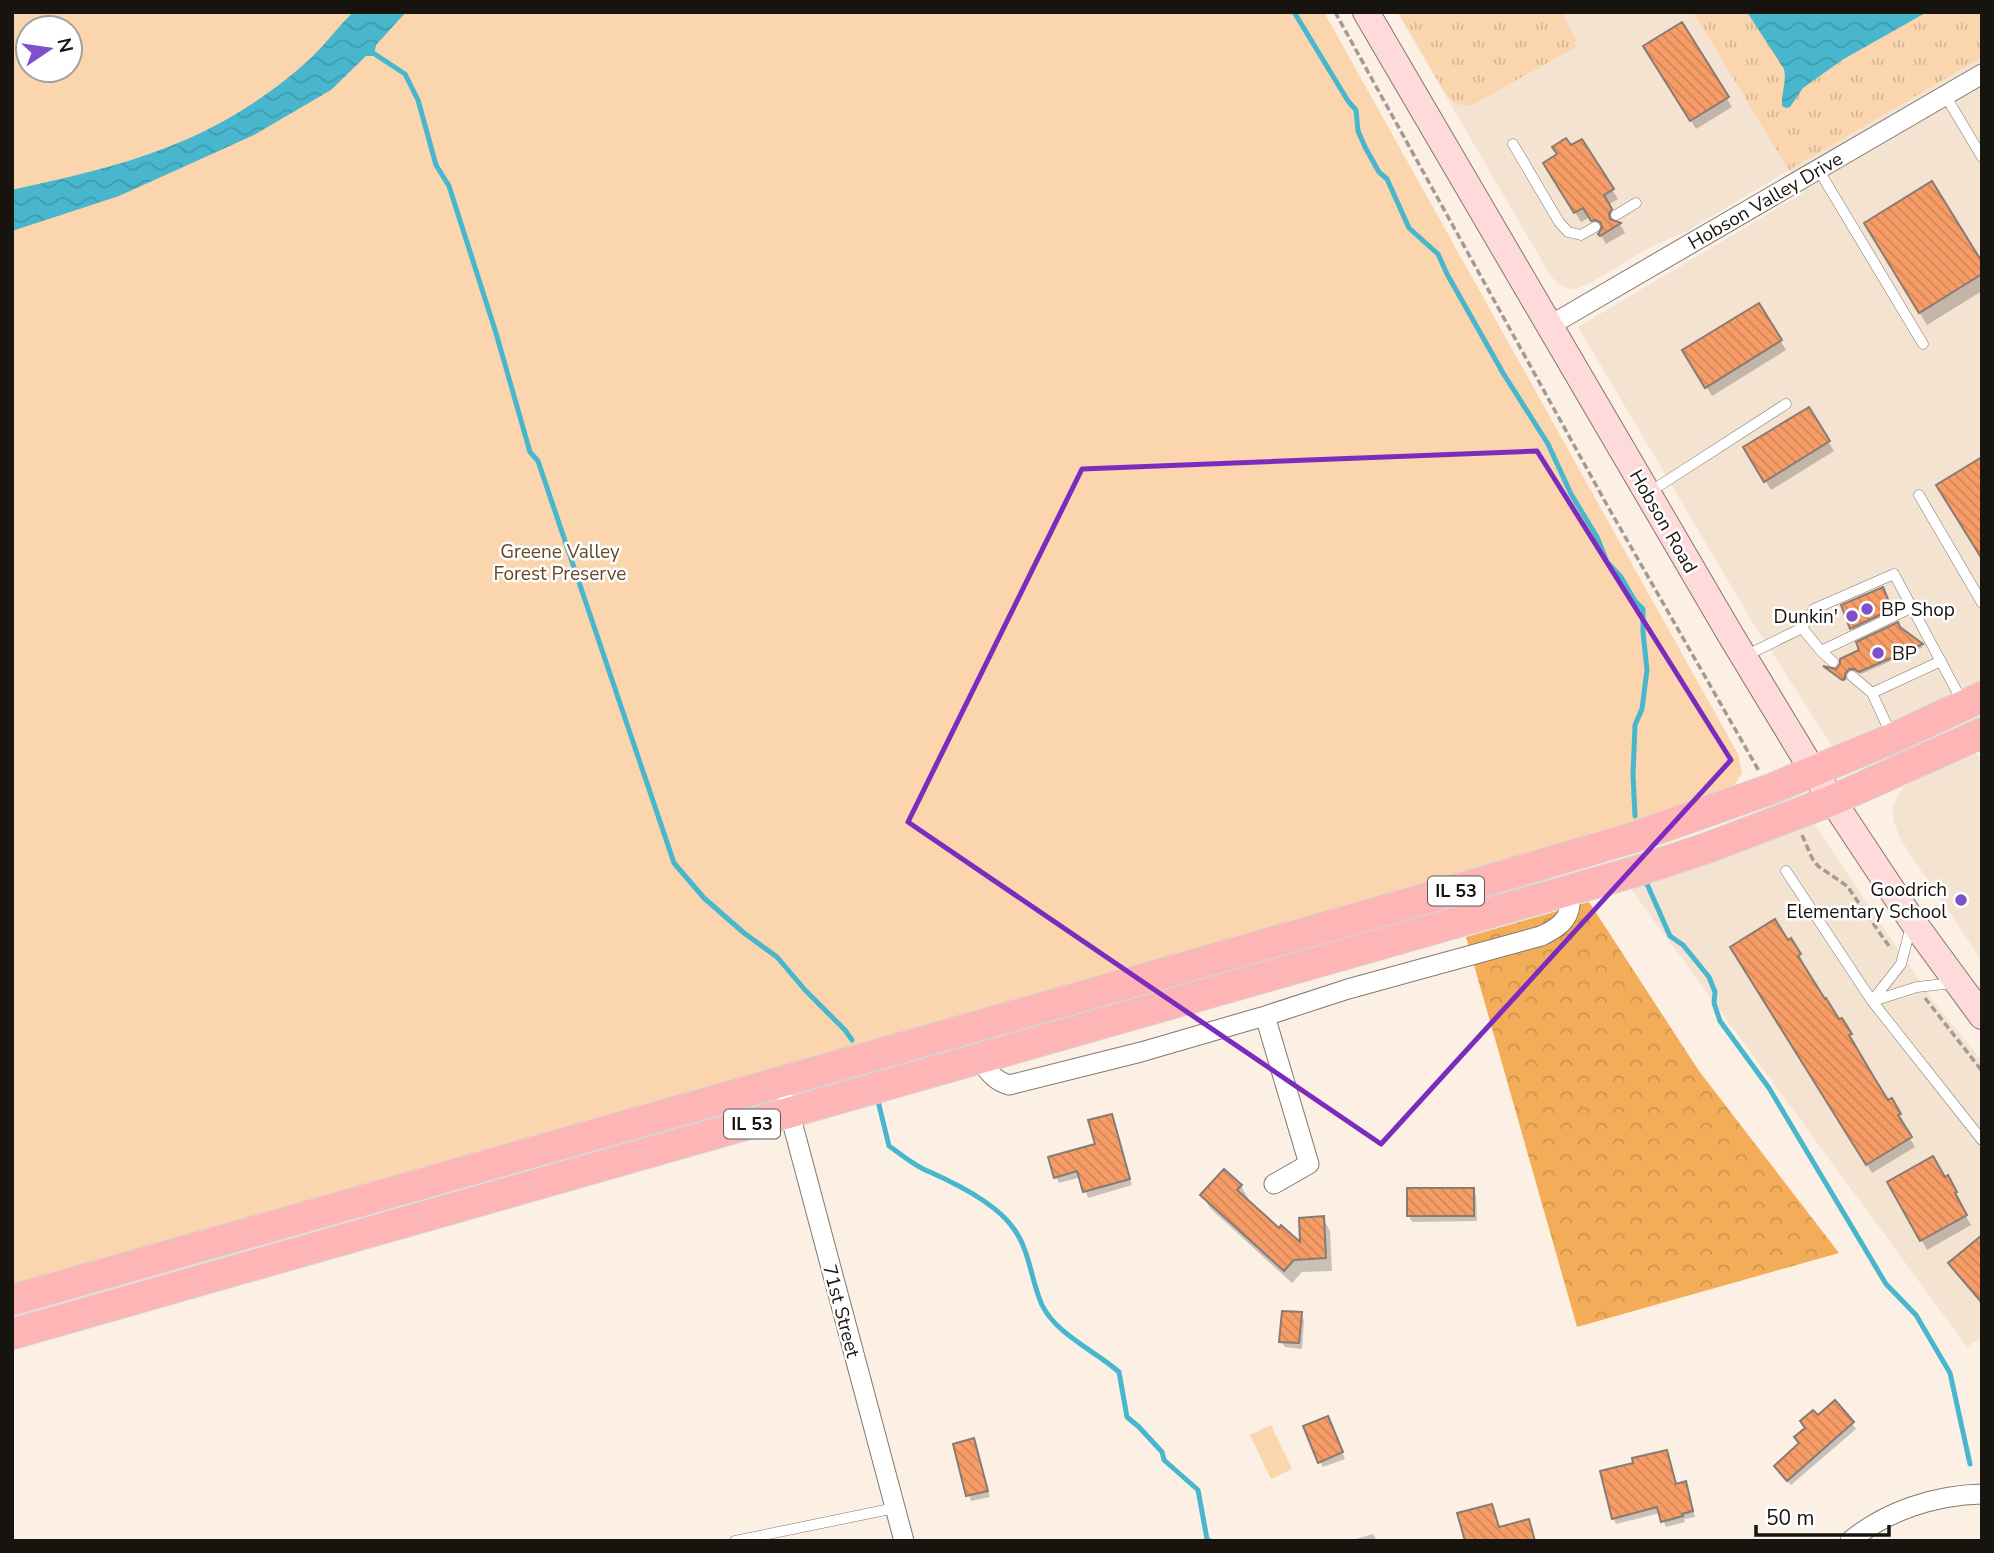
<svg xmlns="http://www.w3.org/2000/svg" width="1994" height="1553" font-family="'Nunito Sans',sans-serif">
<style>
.built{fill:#f4e3d1}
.grass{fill:url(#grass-tufts)}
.forest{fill:url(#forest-crowns)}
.park{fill:#fad5ad;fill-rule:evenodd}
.water{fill:url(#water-waves)}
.shadow{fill:#0003}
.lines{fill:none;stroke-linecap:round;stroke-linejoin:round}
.stream{stroke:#48b7cd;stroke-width:5}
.building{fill:url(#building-back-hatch);stroke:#887b73;stroke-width:2}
.lane-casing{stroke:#81786d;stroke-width:11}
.street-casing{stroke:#81786d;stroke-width:21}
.secondary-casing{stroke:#81786d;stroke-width:28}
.primary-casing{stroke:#d5d5d4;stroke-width:32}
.path{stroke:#a39a92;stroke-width:3.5;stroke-dasharray:7 3.5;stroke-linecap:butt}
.lane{stroke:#fff;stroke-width:10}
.street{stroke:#fff;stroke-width:19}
.secondary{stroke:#fedada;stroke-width:26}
.primary{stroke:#fdb6b5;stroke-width:30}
.marked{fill:none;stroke:#7b2cbf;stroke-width:5;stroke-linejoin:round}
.poi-dot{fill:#7c51ca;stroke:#fff;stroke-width:2.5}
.labels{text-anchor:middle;stroke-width:5;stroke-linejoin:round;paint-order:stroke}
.shield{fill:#fff;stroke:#5d5a57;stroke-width:2}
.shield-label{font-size:18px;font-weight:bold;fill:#17130f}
.street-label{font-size:19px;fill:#17130f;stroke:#fff}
.park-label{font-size:19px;fill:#654825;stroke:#fff}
.poi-label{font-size:19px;fill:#17130f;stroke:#fff;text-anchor:start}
</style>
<defs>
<pattern id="grass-tufts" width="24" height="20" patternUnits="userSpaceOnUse" patternTransform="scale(1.75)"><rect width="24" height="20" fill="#fad5ad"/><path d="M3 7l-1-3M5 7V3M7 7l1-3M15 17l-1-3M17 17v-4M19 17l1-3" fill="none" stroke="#d6b694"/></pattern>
<pattern id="forest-crowns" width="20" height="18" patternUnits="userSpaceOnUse" patternTransform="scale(1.75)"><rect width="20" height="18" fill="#f3ad58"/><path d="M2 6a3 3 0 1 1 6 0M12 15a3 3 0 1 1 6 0" fill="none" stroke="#d0944b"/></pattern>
<pattern id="water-waves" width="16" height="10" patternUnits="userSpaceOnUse" patternTransform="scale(1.75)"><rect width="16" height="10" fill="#48b7cd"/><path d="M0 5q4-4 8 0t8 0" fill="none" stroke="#3e9caf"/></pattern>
<pattern id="building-back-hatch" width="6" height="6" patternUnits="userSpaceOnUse" patternTransform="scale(1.75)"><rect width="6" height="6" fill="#f79c66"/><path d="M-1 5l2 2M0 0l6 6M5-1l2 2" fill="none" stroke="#d38657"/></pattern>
</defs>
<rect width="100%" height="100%" fill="#fcf0e5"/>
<path class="built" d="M1397,12h585v670l-150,64 -79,-123 -175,-296 225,-134 -14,-23 -100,60 -42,19 -55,33 -13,6 -11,1 -10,-5 -8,-9z
M1974,752l8,8v201l-82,-122 -7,-20v-14l6,-12 8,-9z
M1814,824l117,174 51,63v276l-15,10 -339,-462z"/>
<path class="grass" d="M1398,12h163l16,29 -4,3 4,2 -101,57c-12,5 -20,2 -29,-7z
M1693,12h289v45l-193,113z"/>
<path class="forest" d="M1589,902l110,169 140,182 -262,74 -111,-390z"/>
<path class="park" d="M12,12h1312l414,742 4,19 -8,12 -15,11 -211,66 -1496,423zM28,28h42v42h-42z
M1271,1425l21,44 -21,10 -21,-44z"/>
<path class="water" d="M353,12h53l-30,33 -2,11h-8l-35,34 -77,45 -135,61 -107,35v-41c52,-12 106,-23 156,-43 52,-20 105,-53 145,-91 14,-14 26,-30 40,-44z
M1747,12h180l-85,48 -39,28 -13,19 -4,1 -4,-2c-1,-13 5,-24 2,-37z"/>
<path class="shadow" d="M1682,24l50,83 -36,22 -50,-82z
M1582,141l36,58 -10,6 8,14 -2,4 6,1 5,9 -19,11 -6,-10 4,-6 -6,2 -8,-13 -9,5 -35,-59z
M1866,224l116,42v25l-55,34z
M1758,305l28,45 -74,46 -28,-46z
M1808,409l26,42 -63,39 -26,-42z
M1888,598l8,20 -39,19 -5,-9z
M1899,629l24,18 -62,27 -5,-3h-6l-6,11 -17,-13 9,2z
M1791,941l13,23 -2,1 36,57 3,-2 14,23 -2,2 35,57 11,12 6,10 -3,1 13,22 -43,26 -140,-226z
M1111,1116l21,69 -44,13 -7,-21 -22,6 -3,-6 41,-32z
M1945,1179l8,8 8,15 -3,1 13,22 -44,25 -38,-68z
M1241,1186l7,12 -2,3 33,30 23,15 21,-28 7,13 2,40 -30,1 -10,11 -82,-75 -8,-13z
M1473,1190l3,6 1,25 -65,1 -3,-6z
M1301,1314l3,6 -2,29 -17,-2 -4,-6z
M1835,1402l21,27 -65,56 -12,-14 21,-27 7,-15z
M1330,1424l15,35 -22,8 -3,-5z
M974,1440l16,57 -19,4 -15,-56z
M1666,1452l11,34 8,-2 3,5 7,28 -11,2 1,3 -19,5 -6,-14 -44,11 -3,-6 22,-54z
M1373,1534l4,7h-28z"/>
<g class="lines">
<path class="stream" d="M1294,12l54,89 8,9 2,21 7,16 14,25 8,7 22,49 29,26 9,20 56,99 45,71 23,50 26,43 10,25 14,15 14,24 8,8v23l4,38 -5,39 -7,16 -2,50 2,41
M370,51l35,23 13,26 18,65 13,21 47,147 34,119 8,9 136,402 30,35 40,35 33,24 28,33 40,40 7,10
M1647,884l23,52 13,9 26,32 6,15 -1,11 6,18 49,67 117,196 30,31 34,58 20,91
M878,1101l11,45c13,9 27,21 41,26 27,12 67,32 84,57 16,22 17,52 28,76 15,30 52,45 77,67l8,45 12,10 23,25 2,8 34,30 9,49 3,2"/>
</g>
<path class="building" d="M1682,22l47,75 -39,24 -47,-75z
M1566,138l5,7 11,-6 32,50 -10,6 8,14 -3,5 1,5 11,4 -21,13 -2,-2 4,-6 -1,-5 -5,-3 -5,1 -8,-13 -9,5 -31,-50 14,-9 -5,-7z
M1932,181l50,81v12l-63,39 -55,-90z
M1759,303l23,37 -77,48 -23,-38z
M1809,407l21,34 -66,41 -21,-35z
M1982,457v102l-46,-74z
M1883,587l9,22 -42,20 -9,-24z
M1898,622l2,5 23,17 -64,28 -5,-3h-5l-4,5v5l-3,1 -19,-14 13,3 4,-5v-5l19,-9 -3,-8z
M1775,919l13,21 3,-2 10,16 -3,2 27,43 1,-1 13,21 3,-1 10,16 -3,1 26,44 13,21 4,-2 9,16 -3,1 14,22 -46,28 -136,-218z
M1112,1114l18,65 -47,13 -6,-21 -23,7 -6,-21 47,-13 -7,-24z
M1933,1156l12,21 3,-2 9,17 -2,1 12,22 -47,26 -33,-59z
M1224,1169l18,16 -5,5 42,38 2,-3 19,17 -1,-24 25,-2 2,42 -32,2 -10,11 -84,-76z
M1407,1188h67v28h-67z
M1982,1235v68l-34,-40z
M1282,1311l20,1 -3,31 -20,-1z
M1835,1400l19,22 -67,59 -13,-15 25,-23 -5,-6 11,-9 -5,-7 13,-11 5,5z
M1328,1416l15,36 -25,11 -15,-37z
M974,1438l14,53 -22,5 -13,-52z
M1667,1450l9,34 10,-3 7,30 -11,3 1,2 -22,6 -4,-15 -45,12 -12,-48 33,-8 -1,-5z
M1492,1504l7,23 30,-8 6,22h-70l-8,-28z"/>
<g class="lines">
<defs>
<path id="lane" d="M1945,95l37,62
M1513,144l46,78 9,10 13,3 14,-8
M1818,169l105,175
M1616,215l20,-12
M1648,493l138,-89
M1919,495l63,108
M1802,628l19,23 92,-44
M1821,651l12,11
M1745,656l57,-28 12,-19 80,-35 68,127
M1852,676l20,17
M1891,734l-19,-41 69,-32
M1786,871l86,130 110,139
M1872,1001l29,-37 10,-38
M1873,1001l44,-14 36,-4
M735,1541l160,-33"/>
<path id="street" d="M1549,326l433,-252
M1265,1016l44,148 -35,20
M979,1059c9,12 15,22 30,26l132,-33 124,-36 83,-27 193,-53c22,-10 32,-20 29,-45
M787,1103l117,438
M1850,1541c36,-30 85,-46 132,-47"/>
<path id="secondary" d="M1366,12l364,622 83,137 100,151 69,94"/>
<path id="primary" d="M12,1300l1374,-390 246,-72 139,-49 122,-51 89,-41
M12,1334l1625,-463 70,-23 126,-48 149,-67"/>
</defs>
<use href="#lane" class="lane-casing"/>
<use href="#street" class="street-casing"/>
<use href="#secondary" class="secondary-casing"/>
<use href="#primary" class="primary-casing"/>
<path class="path" d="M1335,12l272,493 152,266
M1802,835l10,23 6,8 29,20 44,63
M1925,998l57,73"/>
<use href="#lane" class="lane"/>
<use href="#street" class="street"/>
<use href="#secondary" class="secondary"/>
<use href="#primary" class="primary"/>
</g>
<path class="marked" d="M1537,451l194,309 -350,384 -473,-322 174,-353z"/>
<g class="poi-dot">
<circle cx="1867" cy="609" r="7"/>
<circle cx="1852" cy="616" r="7"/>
<circle cx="1878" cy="653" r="7"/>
<circle cx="1961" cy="900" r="7"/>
</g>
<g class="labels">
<g class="shield">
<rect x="1428" y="876.5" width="56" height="29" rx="5"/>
<rect x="724" y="1109.5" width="56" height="29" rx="5"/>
</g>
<g class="shield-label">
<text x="1456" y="897">IL 53</text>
<text x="752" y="1130">IL 53</text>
</g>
<g class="street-label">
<text transform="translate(1765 200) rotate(-30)" y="7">Hobson Valley Drive</text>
<text transform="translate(1664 521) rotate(60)" y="7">Hobson Road</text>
<text transform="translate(842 1311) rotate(75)" y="7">71st Street</text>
</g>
<g class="park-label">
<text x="560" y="558">Greene Valley<tspan x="560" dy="22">Forest Preserve</tspan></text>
</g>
<g class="poi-label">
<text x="1881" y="616">BP Shop</text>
<text x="1838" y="623" text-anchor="end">Dunkin'</text>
<text x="1892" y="660">BP</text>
<text x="1947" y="896" text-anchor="end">Goodrich<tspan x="1947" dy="22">Elementary School</tspan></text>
</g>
</g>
<rect width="1994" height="1553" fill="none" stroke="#17130f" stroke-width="28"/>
<g transform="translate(49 49) rotate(77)"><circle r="33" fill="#ffffff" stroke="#a2a19f" stroke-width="2"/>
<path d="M0-5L12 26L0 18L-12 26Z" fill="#7c51ca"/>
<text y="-10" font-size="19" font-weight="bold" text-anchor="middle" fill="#17130f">N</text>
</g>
<path d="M1756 1525v10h133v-10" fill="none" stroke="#17130f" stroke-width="3.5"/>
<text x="1766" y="1525" font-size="21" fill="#17130f" stroke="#ffffff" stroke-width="5" paint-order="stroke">50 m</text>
</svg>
